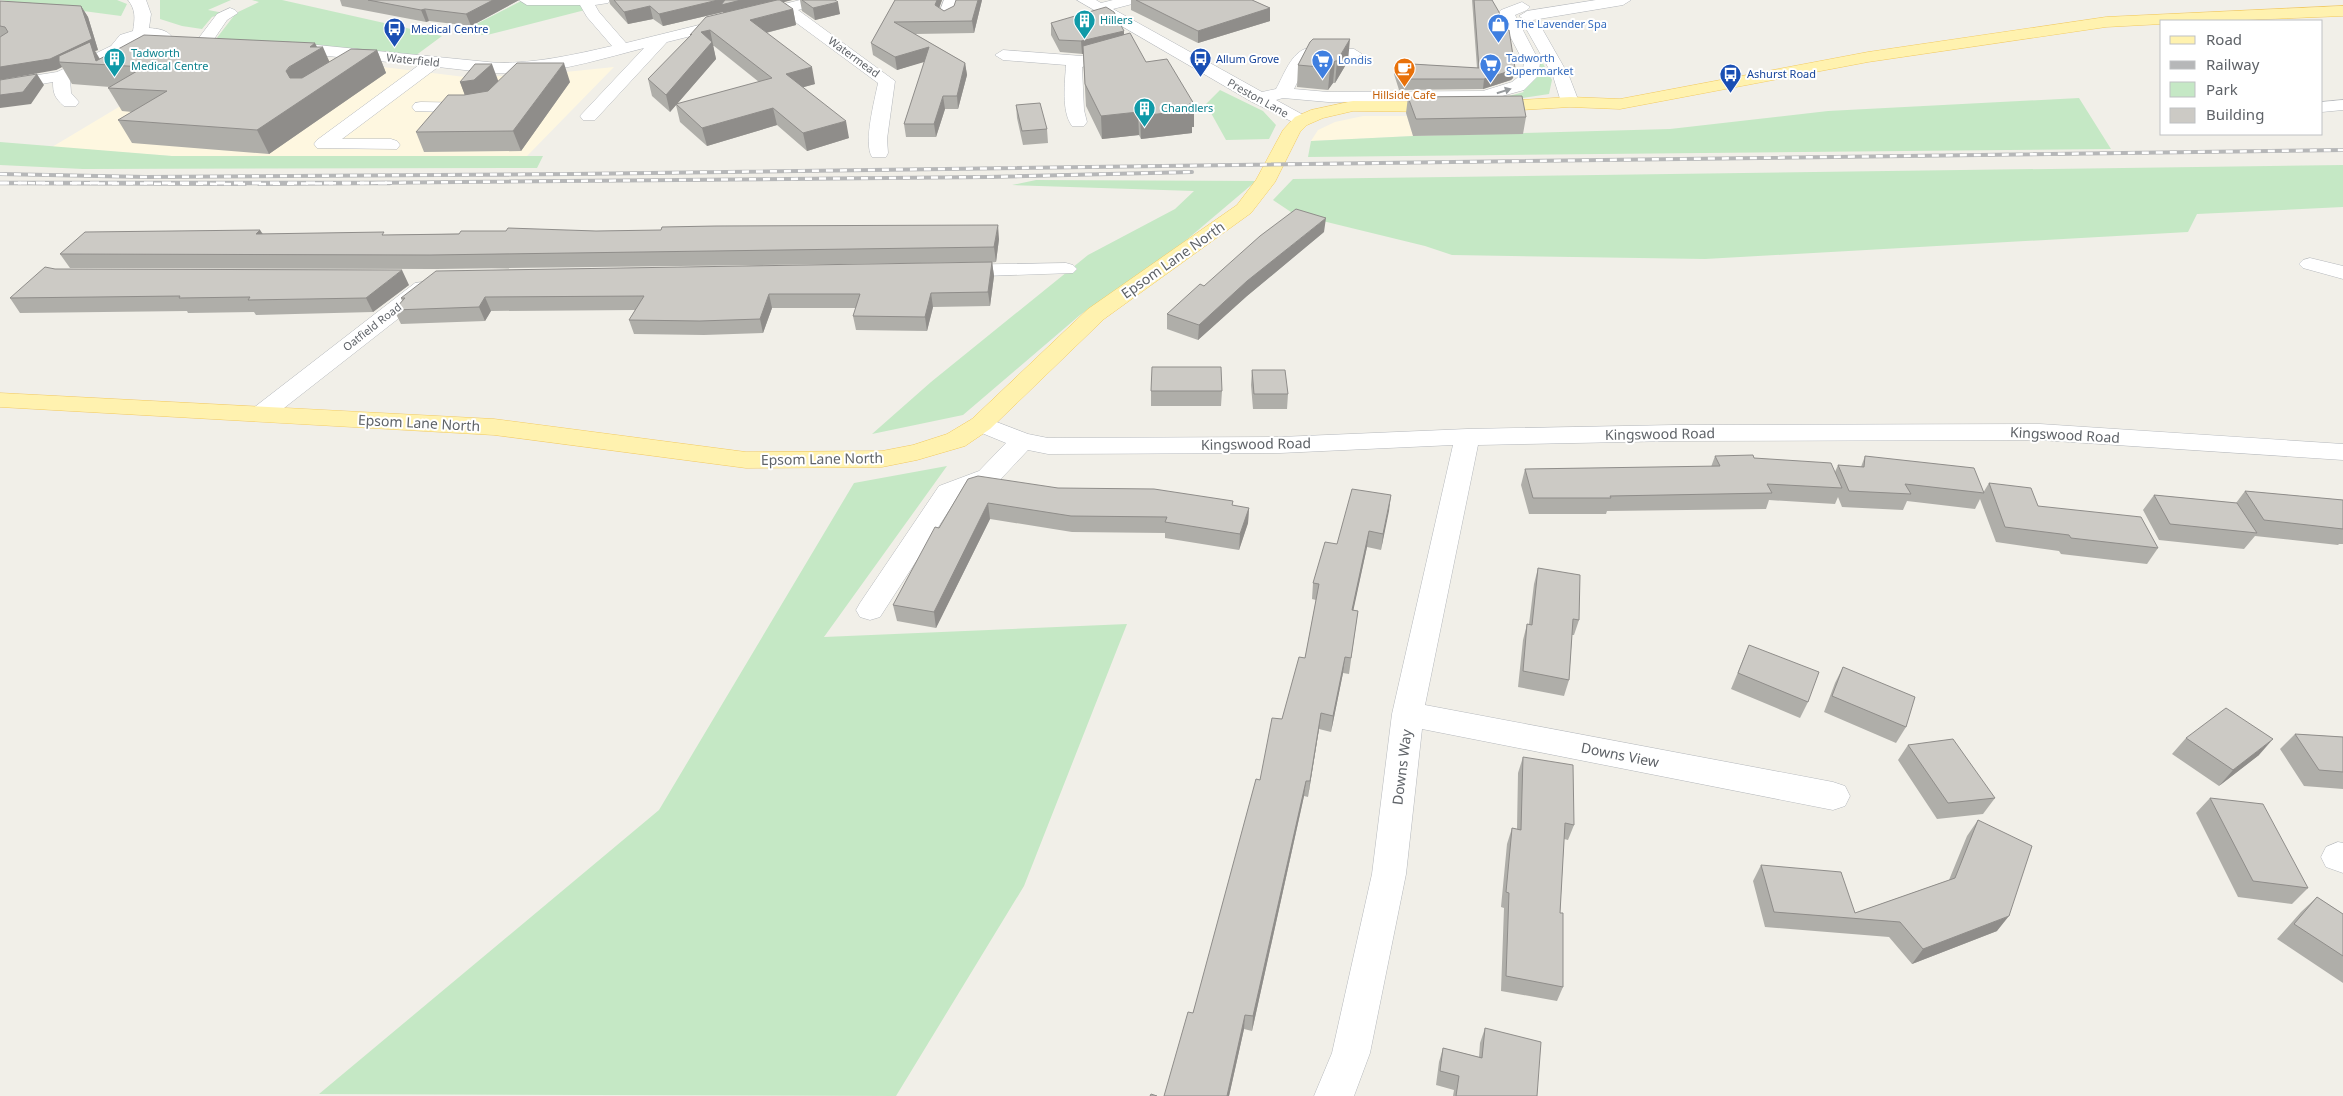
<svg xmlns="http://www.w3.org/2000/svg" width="2343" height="1096" font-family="'Noto Sans',sans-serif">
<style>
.commercial{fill:#fef7e0}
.green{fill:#c5e8c5}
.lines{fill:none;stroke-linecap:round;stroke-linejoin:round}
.minor-casing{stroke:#b5b8bc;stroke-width:1}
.major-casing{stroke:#f2c960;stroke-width:1}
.minor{fill:#fff;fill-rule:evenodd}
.major{fill:#fff2af;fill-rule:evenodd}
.rail-far1-casing{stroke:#b6b7b8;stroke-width:4}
.rail-casing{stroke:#b6b7b8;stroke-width:4.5}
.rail-far1{stroke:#fff;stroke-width:2.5;stroke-dasharray:7;stroke-linecap:butt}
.rail{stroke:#fff;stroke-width:3;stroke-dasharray:9;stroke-linecap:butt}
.wall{fill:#afaea9;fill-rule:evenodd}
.shaded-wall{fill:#8f8d8a}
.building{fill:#cccac5;stroke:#8f8d8a}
.oneway{fill:#979a9d}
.labels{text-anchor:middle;stroke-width:4;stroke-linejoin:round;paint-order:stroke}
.far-culture-label{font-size:11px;fill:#0d838f;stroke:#fff;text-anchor:start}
.far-shop-label{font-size:11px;fill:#366cbe;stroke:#fff;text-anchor:start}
.far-transit-label{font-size:11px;fill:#164399;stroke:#fff;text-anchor:start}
.far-street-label{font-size:11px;fill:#5f6368;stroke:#fff}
.far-food-label{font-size:11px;fill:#c56008;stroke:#fff}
.street-label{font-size:14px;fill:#5f6368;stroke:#fff}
</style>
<rect width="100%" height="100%" fill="#f1efe8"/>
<path class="commercial" d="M219,47l246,30 71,-2 78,-8 -87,89h-355l-120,-9z
M1363,116h44l6,20 -102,5 7,-11 17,-8z"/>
<path class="green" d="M0,0h117l10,4 -6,12z
M160,0h71l-23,10 16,3 -12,4 -10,12 -20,-3 -22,-7z
M252,0h30l160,36 -27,20 -199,-17 20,-26 23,-11z
M523,0l62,1 4,8 -102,26h-32z
M1540,58l12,22 -3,14 -40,6 -11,-1 26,-7 -6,-6 14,-23z
M1220,90l43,21 13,14 -7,14 -43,1 -20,-36z
M2079,98l32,51 -803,8 3,-16 102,-5 257,-7 158,-18z
M0,142l172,14h371l-6,12 -454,1 -83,-4z
M2343,165v42l-146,7 -9,18 -483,27 -253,-4 -27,-9 -131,-32 -21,-14 20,-21z
M1036,180l220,1 -72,61 -104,73 -117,100 -91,19 59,-52 157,-127 87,-46 19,-18 -182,-6z
M947,466l-123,171 303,-13 -103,262 -128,210 -577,-2 340,-284 195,-327z"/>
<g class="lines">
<defs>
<path id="minor" d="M128,0h18l5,14 -2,14c9,1 17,1 23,9l-4,6 -36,10 -7,-1 -55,26 1,15 8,9 -3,4h-12c-9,-8 -11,-12 -11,-24l-53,9v-10l57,-9 54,-26 9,-11 13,-4c2,-13 3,-21 -5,-31zM150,38h4l-24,5 8,-4z
M519,0h92l-3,3 -13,2 4,7 27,31 174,-43h27l-3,3 -26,7 97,71 -8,58 1,14 -2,4h-14c-9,-14 3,-58 6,-74l-95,-70 -116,29 -72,78h-12l-3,-4 64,-68c-39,10 -78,22 -117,25 -30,2 -60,-3 -89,-6l-96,72h49l6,2 3,4 -3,4 -80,-1 -3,-4 3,-4 102,-75 -132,-13 -8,-5 2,-3 6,-2 211,21c39,0 75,-8 114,-17l-25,-29 -7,-12h-53z
M944,0h16l-6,16 -8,5 -8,-5z
M1077,0h19l5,3 12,-3h26l-3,3 -23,6 149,83 14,-3c8,-14 15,-37 32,-41l46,1 8,5 -8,5 -42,-1 -5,4 -13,27 34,3 155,-1 29,-9 10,-8 2,-11 -26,-50 3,-3 21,-8 8,5 -3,3 -12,5 25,48 -2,13 -14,14 -40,11 -156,1 -45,-4 -7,2 31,17 3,4 -3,4 -6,1 -49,-24z
M1596,0h35l-8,5 -96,16 -8,-5 8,-5z
M230,8l5,2 3,3 -11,7 -15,22h-12l-2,-3 19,-25z
M1532,20l8,5 29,51 10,26 -3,4h-12l-3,-4 -8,-26 -29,-51z
M1120,46l8,5 -2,3 -44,13 2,43 3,12 -3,4h-12c-11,-15 -7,-44 -6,-61l-63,-5 -8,-5 8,-5 79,6z
M2343,100v10l-21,2v-10z
M421,102l54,1 6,1 3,4 -3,4 -6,1 -60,-2 -3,-4 3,-4z
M2310,258l33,8v13l-40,-11 -4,-4 4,-4z
M1066,263l7,2 4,4 -4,4 -118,4 -8,-1 -3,-5 3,-5 8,-1z
M423,282l8,1 3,5 -3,5 -161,126 -9,2 -9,-2 -3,-5 3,-5 163,-126z
M981,416l47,18 20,4 232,-1 187,-8 207,-4 366,-1 303,20v16l-303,-20 -366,1 -196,4 -53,260 408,77 12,4 5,10 -5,10 -12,4 -411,-81 -16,145 -36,179 -16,43h-40l18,-43 40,-179 20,-160 61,-269 -173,8 -232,1 -20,-4 -31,33 -40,15 -77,119 -10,3 -10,-3 -4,-7 4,-7 79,-117 40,-15 27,-28 -34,-14 -3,-5 3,-5z
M2338,842l5,1v30l-17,-6 -5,-10 5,-10z"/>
<path id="major" d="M2343,6v10l-121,5h-60v3l-56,3 -238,35 -248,47 -50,-2 -82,5 -6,-1 -3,-4 3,-4 6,-1 82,-5 50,2 248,-47 238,-35z
M1353,101l92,1 6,1 3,4 -3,4 -6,1 -92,-1 -30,7 -16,7 -7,7 -25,50 -24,31 -147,106 -114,110 -25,17 -48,14 -35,7 -136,1 -252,-33 -494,-28v-14l494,26 252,33 136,-1 31,-6 34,-11 25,-15 116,-110 149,-104 19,-25 27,-50 12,-13 16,-7z"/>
</defs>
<use href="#minor" class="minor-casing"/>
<use href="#major" class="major-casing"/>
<use href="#minor" class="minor"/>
<use href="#major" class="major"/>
<defs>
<path id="rail-far1" d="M0,174l146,3 427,-3 1770,-24
M0,183l245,1
M259,184l729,-7 204,-5"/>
<path id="rail" d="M0,183h390"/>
</defs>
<use href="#rail-far1" class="rail-far1-casing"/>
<use href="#rail" class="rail-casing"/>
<use href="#rail-far1" class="rail-far1"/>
<use href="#rail" class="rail"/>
</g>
<path class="wall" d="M340,0h179l-48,26 -42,-5 -3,1 -84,-16z
M609,0h183l-9,2 10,7 3,16 -30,8 49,51 -12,3 46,51 -42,13 -30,-26 -70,21 -27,-24 -4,-17 -6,7 -18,-16 -4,-17 75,-66v-1l-60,14 -10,-7 -25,5 -18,-20zM713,46h1l45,36 -82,22 39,-45z
M800,0h35l5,14 -25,6 -13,-9z
M895,0h47l-3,8 5,3 38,-11 -8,33 -59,1 50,29 2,12 -9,34h-13l-9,28h-30l-2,-13 21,-63 -28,9 -24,-15 -2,-12z
M1131,0h121l18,8v13l-72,22 -67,-33z
M1472,0h20l21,78 -2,2 -28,9 -84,1 -5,-16 1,-11 82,5z
M0,1l81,5 7,11 10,33 -3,1 5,8 215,-16 2,4 13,15 47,-12 9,23 -117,81 -137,-11 -14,-23 14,-8 -10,-1 -14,-23 2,-1 -38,-3 -10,-17 -6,3 -56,-34z
M1051,23l73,8v4l22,27 48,42v23h-2v6l-51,6 -2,-4 -37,4 -16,-33 -3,-52 -23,-2 -9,-17z
M1310,42l38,19 -13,22h-2l-5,7 -31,-3 1,-22z
M498,81l72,1 -49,69 -97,1 -8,-20 49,-37 -5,-13z
M1408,97l118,20 -3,17 -110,2 -7,-23z
M1016,105l31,24 1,14 -25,2 -6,-27z
M260,230l3,4 123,1 210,-4 403,8 -3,23 -560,7 -366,-1 -10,-14z
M1324,232l-77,64 -49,44 -31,-11v-15l37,-28z
M992,262l2,14 -4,30 -57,1 -6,24 -71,-1 -3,-14 3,-8h-84l-9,25 -59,2 -70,-1 -5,-14 6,-10 -144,1 -6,10 -84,3 -7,-14 8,-9 -1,-3z
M55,269l354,16 -36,27 -117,3 -2,-3 -66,1 -1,-2 -167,2 -10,-15z
M1252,370l36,24 -1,15h-34l-2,-24z
M1151,391h71l-1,15h-70z
M1715,456l39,2 81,14 3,-7 23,2 4,-11 118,37 6,-10 49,23 120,42 -11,16 -86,-10 -2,-3 -63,-9 -16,-43 -5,10 -68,-8 -4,9 -61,-3 -4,-10 -3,7 -66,-4 -3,9 -159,2 -1,3h-77l-8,-29 4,-16 186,-2z
M968,479l281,29 -1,15 -9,27 -74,-12v-5l-93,-1 -82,-13 -54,109 -39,-7 -4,-16z
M2245,491l98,9v44h-4l-1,1 -83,-9 -11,13 -85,-9 -16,-30 11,-15 82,8z
M1391,495l-10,55 -14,-3 -14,63 5,1 -9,63 -6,-1 -12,59 -12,-3 -11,68 -4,-1 -52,235 -8,-2 -15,67h-65l29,-83 67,-233 45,-122 11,-58 -4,-1 1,-16 24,-39z
M1538,568l41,52 -5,15h-2l-3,45 -5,16 -46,-9 5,-47 4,-16h2l5,-40z
M1749,645l59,57 -8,16 -69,-29z
M1843,667l63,60 -10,16 -72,-31 11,-29z
M2295,734l48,3v52l-39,-3 -24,-37z
M2186,738l73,17 -40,31 -47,-32z
M1908,745l87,53 -12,16 -46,5 -39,-59z
M1523,757l51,68 -6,15 -4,-1 -4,74 3,74 -6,14 -56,-10 3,-83 -3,-1 6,-63 5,-16 5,1 1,-56z
M2210,798l98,90 -16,16 -54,-7 -42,-84z
M1978,820l19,111 -85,33 -23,-27 -124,-10 -12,-46 8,-16 94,48 94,-33 18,-44z
M2317,897l26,17v69l-66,-44 24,-27z
M1485,1028l52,68h-84l1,-6 -18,-5 3,-23 4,-14 36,9 1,-14z"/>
<path class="shaded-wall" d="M493,0h26l-48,26 -5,-12z
M718,0h74l-68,17 -1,-5 -60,14 -4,-12z
M937,0h5l-6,17 -1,-12z
M978,0h4l-8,33 -2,-12z
M838,2l2,12 -25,6 -2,-12z
M81,6l7,11 10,33 -3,1 8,14 -44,-3 3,5 -6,3 -56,10v-13z
M650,6l3,13 -25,5 -4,-12z
M1270,8v13l-72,22v-12z
M425,9l4,12 -3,1 -5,-12z
M793,9l3,16 -43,11 -3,-16z
M710,30l6,29 -46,53 -4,-17 35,-63z
M1124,31v12l-42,11 -1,-13z
M1350,39l-2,22 -13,22 2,-22z
M315,43l3,7 5,-3 10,23 -37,24 -10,-23 24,-24z
M929,47l2,13 -34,10 -2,-13z
M377,50l9,23 -117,81 -12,-24z
M1335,61l-2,22 -5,7 2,-22z
M564,63l6,19 -49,69 -8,-20z
M965,63l2,12 -9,34 -1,-13z
M492,64l7,19 -18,16 -14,2 -7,-19z
M812,67l3,17 -25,7 -4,-17z
M1515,68l-2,10 -2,2 -28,9 1,-10z
M37,74l7,11 -13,19 -31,4v-13z
M943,96l2,13 -9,28 -2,-13z
M1189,104h5v23h-2v6l-51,6 -1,-23z
M773,108l4,17 -70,21 -5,-18z
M1138,112l1,23 -37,4 -1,-23z
M846,121l3,17 -42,13 -4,-18z
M1326,218l-2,14 -77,64 -49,44 1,-15 48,-44z
M998,225l1,14 -3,23 -2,-15z
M260,230l8,14 -12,-10z
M992,262l2,14 -4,30 -2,-14z
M402,270l7,15 -36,27 -7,-14z
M931,293l2,14 -6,24 -2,-14z
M769,294l3,14 -9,25 -3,-14z
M485,297l6,14 -6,10 -6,-14z
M1391,495l-2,16 -8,39 2,-16z
M988,503l2,16 -54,109 -2,-16z
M1249,508l-1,15 -9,27 1,-16z
M1369,531l-2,16 -17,79 2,-16z
M1345,657l-2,16 -12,59 2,-16z
M1321,713l-2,16 -11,68 2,-16z
M2273,739l-14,16 -40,31 14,-16z
M1306,781l-2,15 -52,235 1,-15z
M2009,916l-12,15 -85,33 11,-15z
M1245,1015l-1,14 -15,67h-2z"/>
<path class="building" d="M368,0h125l-27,14 -41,-5 -4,1z
M614,0h104l-59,14 -9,-8 -26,6z
M725,0h16l-20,5z
M777,0h3l13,9 -43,11 62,47 -26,7 60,47 -43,12 -30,-25 -71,20 -26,-24 96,-26 -62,-48 -9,2 11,10 -46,53 -18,-16 44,-45 -2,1 16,-18z
M802,0h33l3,2 -25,6z
M895,0h42l-2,5 9,6 10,-5 2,-6h22l-6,21 -78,1 71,41 -8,33h-14l-9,28h-30l25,-77 -34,10 -24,-14z
M1136,0h116l18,8 -72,23z
M1474,0h18l7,12 6,18h4l6,38 -2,2 -29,9h-84l-5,-16 84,5z
M0,1l81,5 11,33 -42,20 -50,8v-30l8,-5 -3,-5 -5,-1z
M1106,7l8,5 10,19 -43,10 -22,-1 -8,-17z
M1130,33l16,29 21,-3 27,45h-5l3,6 -52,6 -2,-4 -37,4 -16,-32 -2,-38z
M144,35l171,8 -5,4h13l-34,20 -3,4 4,7h12l49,-29 26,1 -120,80 -139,-10 49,-29 -59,-3 36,-21 -85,-5v-6l31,-14 6,19z
M1313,39h37l-13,22h-2l-5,7 -32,-3 12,-23z
M517,63h47l-51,68 -97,1 32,-37h16l24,-4z
M475,64h17l-18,16 -14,2z
M37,74l-14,18 -23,3v-15z
M1522,96l4,21 -110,2 -8,-22z
M1040,103l7,26 -25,2 -6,-26z
M1296,209l30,9 -79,63 -48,44 -32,-11 33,-30 4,2 56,-50z
M998,225l-4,22 -564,8 -370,-1 25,-22 175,-2 -4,4 128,-2 -2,3 77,-1 2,-3h45l2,-3 88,3 65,-1 1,-3 54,-1z
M992,262l-4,30 -57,1 -6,24 -72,-1 7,-22h-91l-9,25 -60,2 -71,-1 15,-24 -159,1 -6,10 -85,3 11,-12h-4l35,-27z
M45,267l10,2 347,1 -36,28 -118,2 2,-3 -71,1 1,-2 -170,2z
M1152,367h69l1,24h-71z
M1252,370h33l3,24h-34z
M1753,455l1,3 77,5 11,25 -75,-4 5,9 -162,3 1,2h-78l-8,-29 195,-3 -5,-10z
M1865,456l109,12 10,25 -79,-9 6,10 -62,-3 -11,-26 26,2z
M978,476l80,12 96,1 79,12 -1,4 17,3 -9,26 -75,-12 2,-5 -96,-1 -83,-13 -54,109 -41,-7 42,-78 4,1 29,-49z
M1989,483l42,5 7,18 103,11 17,31 -87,-10 -2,-3 -64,-8z
M1352,489l39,6 -8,39 -14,-3 -17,79 6,1 -7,47 -6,-1 -12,59 -12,-3 -11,68h-4l-53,235 -8,-1 -18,81h-63l24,-84 5,1 63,-234 4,1 12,-62 10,1 17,-62 6,1 14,-74 -6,-1 12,-41 12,2z
M2245,491l98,9v29l-79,-9z
M2154,495l83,8 20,30 -87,-9z
M1538,568l42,7 -1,45 -6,-1 -4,61 -46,-9 4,-47 5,1z
M1749,645l70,27 -11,30 -70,-29z
M1843,667l72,30 -9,30 -74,-31z
M2226,708l47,31 -40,31 -47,-32z
M2295,734l48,3v35l-24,-2z
M1953,739l42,59 -47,5 -40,-58z
M1523,757l50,8 1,60 -9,-2 -5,90h3v74l-57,-11 3,-83 -3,-1 6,-64 9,2z
M2210,798l53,6 45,84 -55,-7z
M1978,820l54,26 -23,70 -86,33 -23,-27 -126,-10 -13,-47 80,7 14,41 100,-35z
M2317,897l26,17v42l-49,-32z
M1485,1028l56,14 -4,54h-81l3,-20 -19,-5 3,-23 39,10z
M1151,1094l6,2h-7z"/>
<defs><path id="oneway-solid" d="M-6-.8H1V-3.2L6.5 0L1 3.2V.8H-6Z" transform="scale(1.25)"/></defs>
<use class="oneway" href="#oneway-solid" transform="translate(1504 91) rotate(-17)"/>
<defs>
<symbol id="building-pin" viewBox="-11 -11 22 30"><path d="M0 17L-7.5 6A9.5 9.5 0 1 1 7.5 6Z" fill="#0f9aa8" stroke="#fff"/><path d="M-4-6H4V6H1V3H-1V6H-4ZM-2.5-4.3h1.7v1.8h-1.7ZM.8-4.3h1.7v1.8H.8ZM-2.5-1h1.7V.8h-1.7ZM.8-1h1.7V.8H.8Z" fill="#fff"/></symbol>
<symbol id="shop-pin" viewBox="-11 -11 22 30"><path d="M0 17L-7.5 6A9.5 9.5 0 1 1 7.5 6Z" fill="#3f7fe0" stroke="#fff"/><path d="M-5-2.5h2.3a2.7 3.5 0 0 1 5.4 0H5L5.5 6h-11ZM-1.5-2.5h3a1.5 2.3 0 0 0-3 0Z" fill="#fff"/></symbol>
<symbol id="bus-pin" viewBox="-11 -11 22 30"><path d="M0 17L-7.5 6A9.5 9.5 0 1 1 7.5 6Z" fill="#1a4fb4" stroke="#fff"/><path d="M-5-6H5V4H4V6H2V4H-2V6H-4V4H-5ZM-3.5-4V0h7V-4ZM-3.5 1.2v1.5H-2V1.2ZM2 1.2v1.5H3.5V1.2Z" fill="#fff"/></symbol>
<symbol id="supermarket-pin" viewBox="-11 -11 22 30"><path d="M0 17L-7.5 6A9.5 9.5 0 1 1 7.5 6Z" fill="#3f7fe0" stroke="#fff"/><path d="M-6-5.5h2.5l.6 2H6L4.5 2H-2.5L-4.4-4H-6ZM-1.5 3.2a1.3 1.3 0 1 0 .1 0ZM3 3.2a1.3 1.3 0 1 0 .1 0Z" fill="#fff"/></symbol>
<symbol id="cafe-pin" viewBox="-11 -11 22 30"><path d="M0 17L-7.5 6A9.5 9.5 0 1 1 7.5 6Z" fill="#e8710a" stroke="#fff"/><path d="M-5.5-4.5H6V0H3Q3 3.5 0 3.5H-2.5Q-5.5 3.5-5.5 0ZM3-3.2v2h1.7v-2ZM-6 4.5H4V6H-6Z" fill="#fff"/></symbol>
</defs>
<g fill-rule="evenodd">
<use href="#building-pin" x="1072" y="8" width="25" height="34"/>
<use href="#shop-pin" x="1486" y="12" width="25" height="34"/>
<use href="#bus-pin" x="382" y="16" width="25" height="34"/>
<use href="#building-pin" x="102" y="46" width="25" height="34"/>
<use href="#bus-pin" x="1188" y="46" width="25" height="34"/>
<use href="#supermarket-pin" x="1310" y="48" width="25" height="34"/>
<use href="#supermarket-pin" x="1478" y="52" width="25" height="34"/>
<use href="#cafe-pin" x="1392" y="56" width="25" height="34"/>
<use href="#bus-pin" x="1718" y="62" width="25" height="34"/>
<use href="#building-pin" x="1132" y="96" width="25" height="34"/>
</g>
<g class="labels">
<g class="far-culture-label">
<text x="1100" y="24">Hillers</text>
<text x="131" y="57">Tadworth<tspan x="131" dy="13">Medical Centre</tspan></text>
<text x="1161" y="112">Chandlers</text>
</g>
<g class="far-shop-label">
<text x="1515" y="28">The Lavender Spa</text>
<text x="1506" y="62">Tadworth<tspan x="1506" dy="13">Supermarket</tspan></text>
<text x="1338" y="64">Londis</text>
</g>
<g class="far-transit-label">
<text x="411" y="33">Medical Centre</text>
<text x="1216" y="63">Allum Grove</text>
<text x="1747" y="78">Ashurst Road</text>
</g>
<g class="far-street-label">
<text transform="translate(854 57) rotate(36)" y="4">Watermead</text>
<text transform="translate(413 60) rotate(6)" y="4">Waterfield</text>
<text transform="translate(1258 98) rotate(29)" y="4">Preston Lane</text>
<text transform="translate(372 327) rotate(-38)" y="4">Oatfield Road</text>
</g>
<g class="far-food-label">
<text x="1404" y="99">Hillside Cafe</text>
</g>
<g class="street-label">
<text transform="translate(1173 260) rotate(-35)" y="5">Epsom Lane North</text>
<text transform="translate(419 423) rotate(3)" y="5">Epsom Lane North</text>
<text transform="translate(1660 434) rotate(-1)" y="5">Kingswood Road</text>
<text transform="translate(2065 435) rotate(3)" y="5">Kingswood Road</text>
<text transform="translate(1256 444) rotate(-1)" y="5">Kingswood Road</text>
<text transform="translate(822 459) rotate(-1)" y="5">Epsom Lane North</text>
<text transform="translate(1620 755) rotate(11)" y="5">Downs View</text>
<text transform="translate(1402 767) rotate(-83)" y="5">Downs Way</text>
</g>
</g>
<rect x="2160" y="20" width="162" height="115" fill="#ffffff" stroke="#bfc1c3"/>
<rect x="2170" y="36" width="25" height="8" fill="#fff2af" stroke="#bfc1c3"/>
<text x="2206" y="45" font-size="15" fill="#5f6368">Road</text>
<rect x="2170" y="61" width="25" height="8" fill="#b6b7b8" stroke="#bfc1c3"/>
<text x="2206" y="70" font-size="15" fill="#5f6368">Railway</text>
<rect x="2170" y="82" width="25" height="15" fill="#c5e8c5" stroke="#bfc1c3"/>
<text x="2206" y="95" font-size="15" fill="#5f6368">Park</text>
<rect x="2170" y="108" width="25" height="15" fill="#cccac5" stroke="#bfc1c3"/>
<text x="2206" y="120" font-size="15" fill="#5f6368">Building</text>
</svg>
